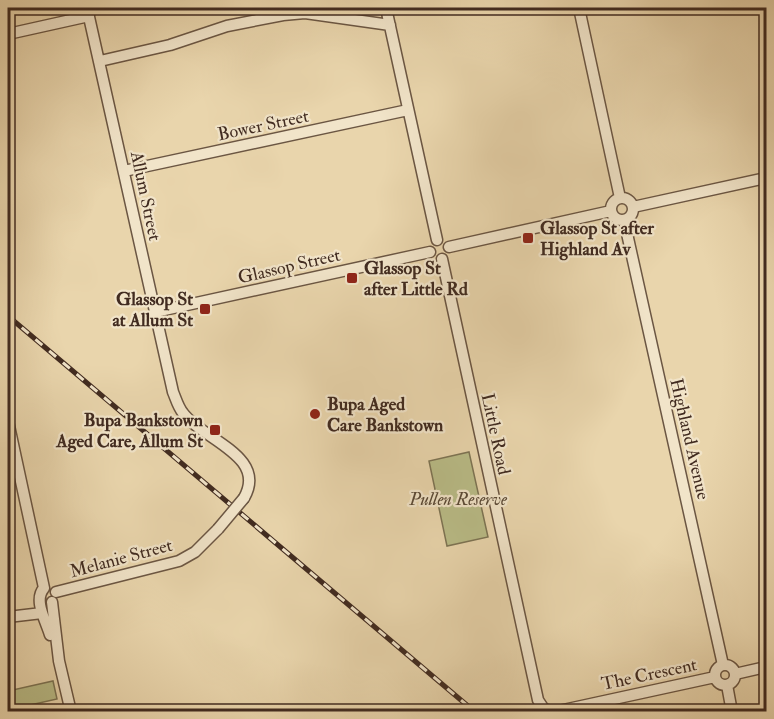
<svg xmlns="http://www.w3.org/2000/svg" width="774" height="719" font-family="'IM FELL Double Pica',serif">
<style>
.green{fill:#b9bc87;stroke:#7d7454;stroke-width:1.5}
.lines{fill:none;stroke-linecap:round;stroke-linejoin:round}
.minor-casing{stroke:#6b5643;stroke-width:13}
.minor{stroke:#f1e4c9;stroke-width:10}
.rail-casing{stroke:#412b20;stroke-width:5}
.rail{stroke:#f1e4c9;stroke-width:3;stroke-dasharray:9;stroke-linecap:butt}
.minor-bridge-casing{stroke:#6b5643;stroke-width:13;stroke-linecap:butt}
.minor-bridge{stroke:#f1e4c9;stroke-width:10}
.poi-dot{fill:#8f2418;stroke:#f1e4c9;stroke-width:2}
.labels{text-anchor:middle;stroke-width:4.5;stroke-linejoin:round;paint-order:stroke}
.street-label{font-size:18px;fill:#412b20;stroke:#f1e4c9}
.poi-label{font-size:18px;font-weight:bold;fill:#412b20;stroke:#f1e4c9;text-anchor:start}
.park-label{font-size:18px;font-style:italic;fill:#594835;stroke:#f1e4c9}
</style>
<rect width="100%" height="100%" fill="#e9d5ac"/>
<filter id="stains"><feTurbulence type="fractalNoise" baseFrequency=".00333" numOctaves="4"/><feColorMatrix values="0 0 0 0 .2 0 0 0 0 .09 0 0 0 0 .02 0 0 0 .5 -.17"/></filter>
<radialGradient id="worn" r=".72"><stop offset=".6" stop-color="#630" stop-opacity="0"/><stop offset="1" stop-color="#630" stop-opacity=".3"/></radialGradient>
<path class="green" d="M469,452l19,85 -41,9 -18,-85z
M53,681l4,18 -49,11v-19z"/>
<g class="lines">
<defs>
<path id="minor" d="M87,8l86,384c3,7 5,15 10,21 20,27 85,43 61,85
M386,8l51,232
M579,8l41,190
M8,34l81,-18
M100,61l70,-16 57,-19 56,-11 22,-2 85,12
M124,171l284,-61
M611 209a11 11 0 1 1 22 0a11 11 0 1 1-22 0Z
M633,207l133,-29
M624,220l99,445
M449,247l162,-36
M442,259l96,441 6,9 10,3
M155,312l275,-60
M8,421l36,167
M44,588c-11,12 2,33 6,47
M56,592l123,-31 16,-9 23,-23
M52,602l7,59 12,51
M8,617l34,-4
M715 675a10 10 0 1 1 20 0a10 10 0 1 1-20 0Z
M735,674l31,-7
M727,685l5,27
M554,712l161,-35"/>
</defs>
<use href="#minor" class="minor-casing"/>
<use href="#minor" class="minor"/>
<defs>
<path id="rail" d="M8,316l467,396"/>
</defs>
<use href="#rail" class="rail-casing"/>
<use href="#rail" class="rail"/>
<defs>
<path id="minor-bridge" d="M218,529l26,-31"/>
</defs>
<use href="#minor-bridge" class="minor-bridge-casing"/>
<use href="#minor-bridge" class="minor-bridge"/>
</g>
<g class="poi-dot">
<rect x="522" y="232" width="12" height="12" rx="3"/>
<rect x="346" y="272" width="12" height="12" rx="3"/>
<rect x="199" y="303" width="12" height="12" rx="3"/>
<circle cx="315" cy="414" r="6"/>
<rect x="209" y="424" width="12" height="12" rx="3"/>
</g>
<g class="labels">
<g class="street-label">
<text transform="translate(263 125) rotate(-12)" y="6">Bower Street</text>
<text transform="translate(146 196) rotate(78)" y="6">Allum Street</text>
<text transform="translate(289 266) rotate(-13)" y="6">Glassop Street</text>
<text transform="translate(496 434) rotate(78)" y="6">Little Road</text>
<text transform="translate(690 439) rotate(77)" y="6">Highland Avenue</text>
<text transform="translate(121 558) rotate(-15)" y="6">Melanie Street</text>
<text transform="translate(649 674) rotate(-12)" y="6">The Crescent</text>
</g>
<g class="poi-label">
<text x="540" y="234">Glassop St after<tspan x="540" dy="21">Highland Av</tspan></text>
<text x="364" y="274">Glassop St<tspan x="364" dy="21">after Little Rd</tspan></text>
<text x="193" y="305" text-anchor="end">Glassop St<tspan x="193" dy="21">at Allum St</tspan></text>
<text x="327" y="410">Bupa Aged<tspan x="327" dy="21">Care Bankstown</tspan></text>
<text x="203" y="426" text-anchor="end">Bupa Bankstown<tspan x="203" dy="21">Aged Care, Allum St</tspan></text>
</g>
<g class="park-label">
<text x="458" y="505">Pullen Reserve</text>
</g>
</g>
<rect width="774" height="719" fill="none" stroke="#e9d5ac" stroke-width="30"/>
<rect x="9" y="9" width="756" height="701" fill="none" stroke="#412b20" stroke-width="3"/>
<rect x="15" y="15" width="744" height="689" fill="none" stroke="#412b20" stroke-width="1.5"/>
<rect width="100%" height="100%" filter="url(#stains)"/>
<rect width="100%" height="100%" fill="url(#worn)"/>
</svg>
